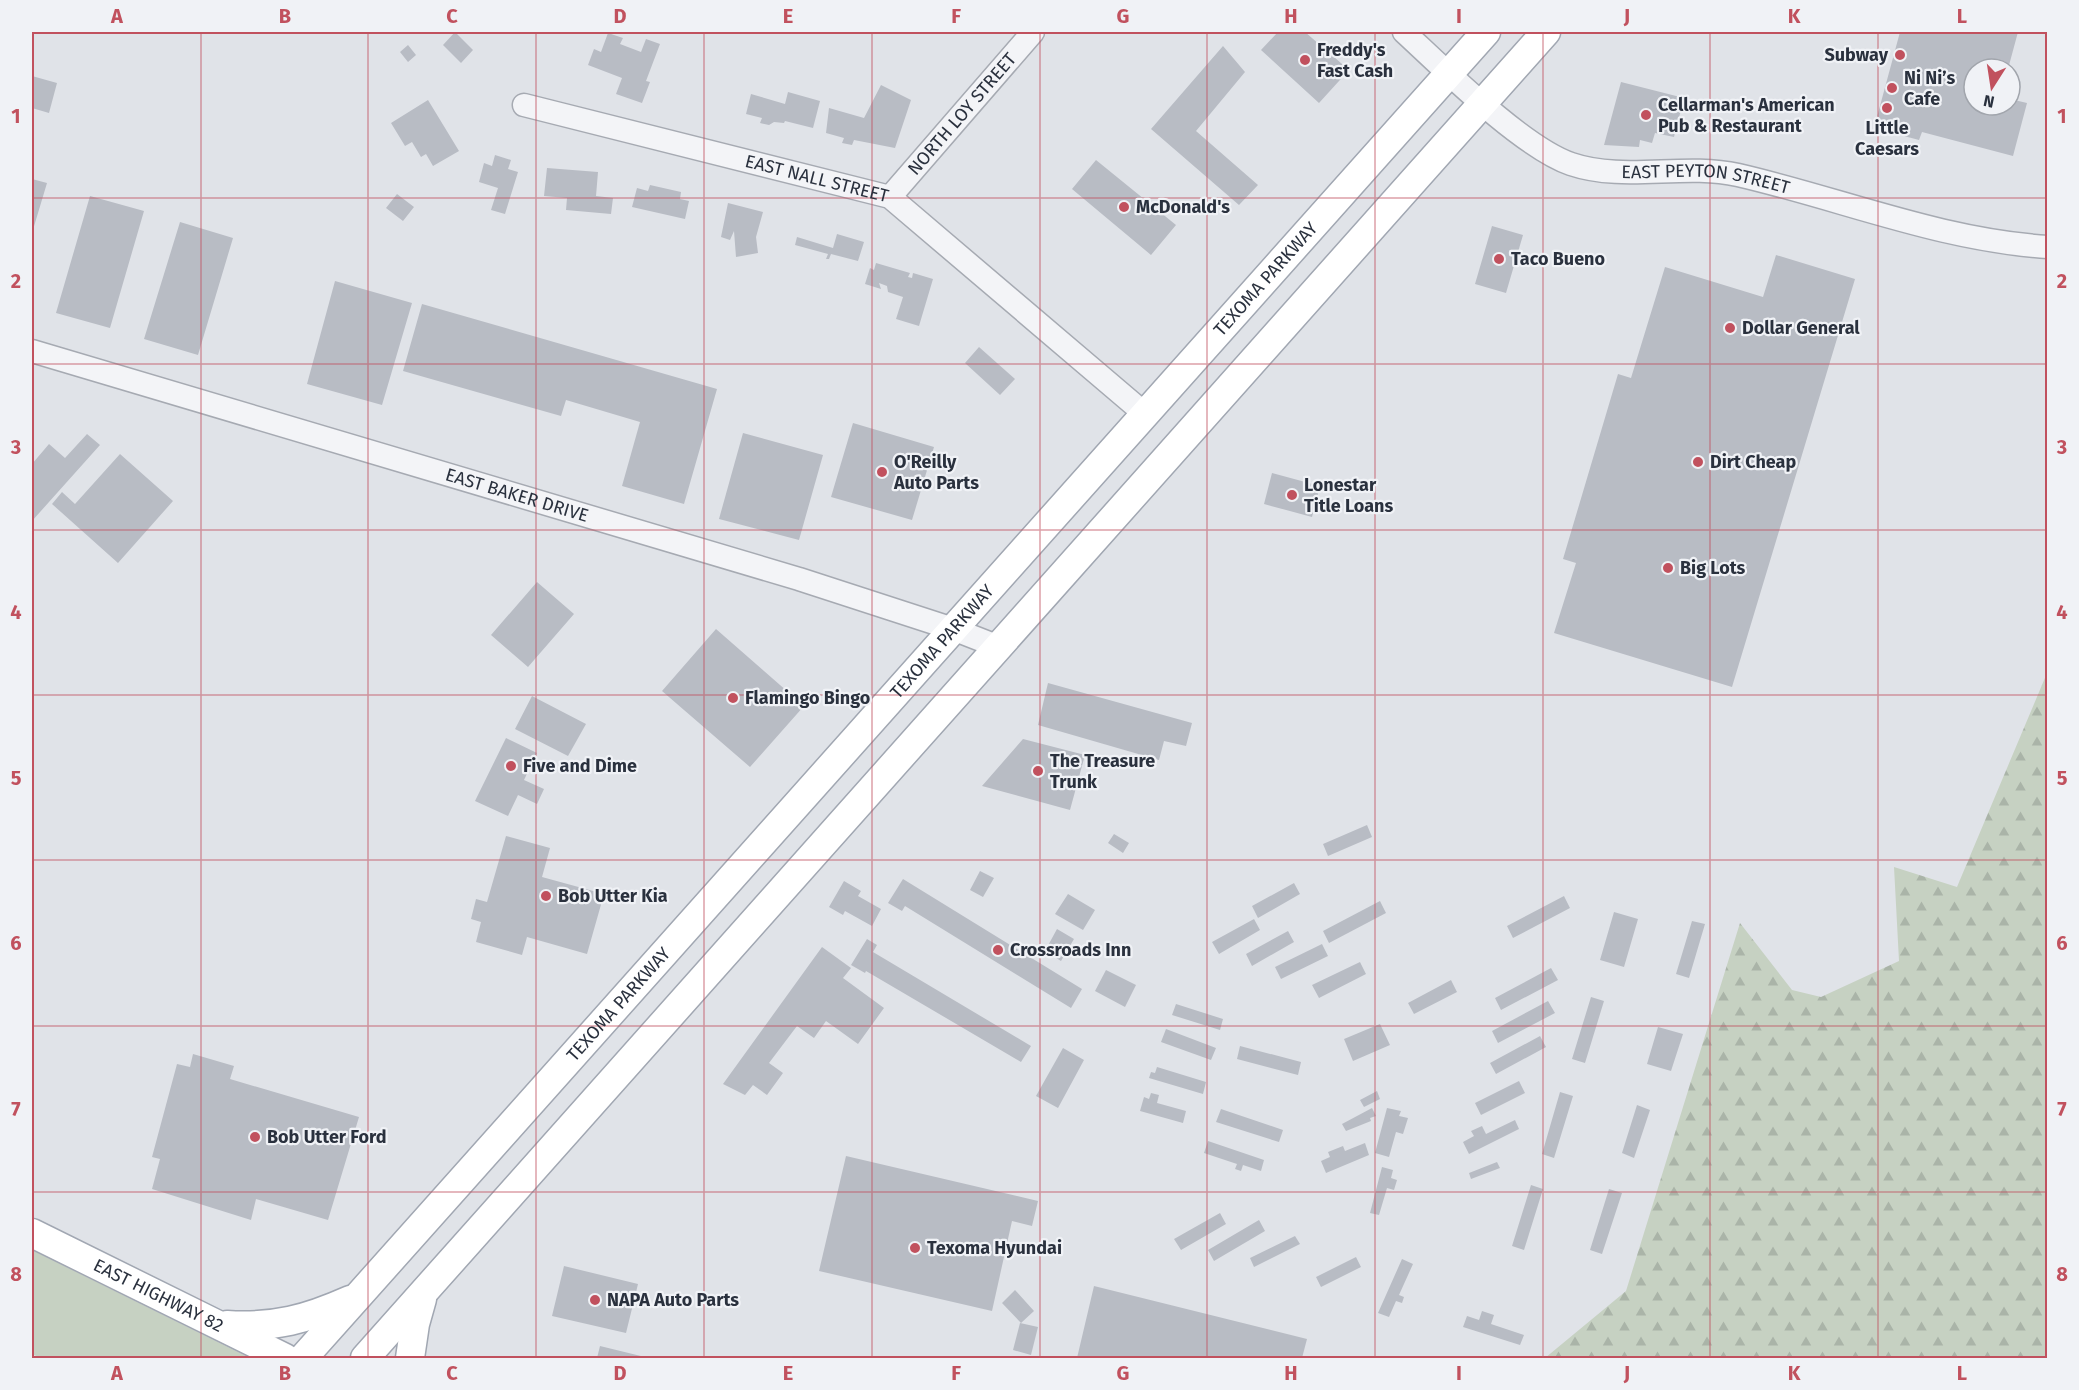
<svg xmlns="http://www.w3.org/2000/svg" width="2079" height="1390" font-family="'Fira Sans',sans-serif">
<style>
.green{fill:#c6d1c2}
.forest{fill:url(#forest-firs)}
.building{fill:#b8bcc4}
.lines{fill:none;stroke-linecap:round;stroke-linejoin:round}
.minor-casing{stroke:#a6aab2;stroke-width:25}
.major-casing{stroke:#a1a7b2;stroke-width:31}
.minor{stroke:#f3f4f7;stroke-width:22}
.major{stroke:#fff;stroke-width:28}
.grid{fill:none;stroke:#c1515e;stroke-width:1.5;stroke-opacity:0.55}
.poi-dot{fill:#c1515e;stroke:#f0f2f6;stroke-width:2}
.labels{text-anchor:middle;stroke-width:4.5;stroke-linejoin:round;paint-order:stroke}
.poi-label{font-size:18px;font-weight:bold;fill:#2a313e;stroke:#f0f2f6;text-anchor:start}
.street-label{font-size:18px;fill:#2a313e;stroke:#f0f2f6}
.neatline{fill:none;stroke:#c1515e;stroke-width:2}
.grid-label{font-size:20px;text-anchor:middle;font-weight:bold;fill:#c1515e}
</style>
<defs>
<pattern id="forest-firs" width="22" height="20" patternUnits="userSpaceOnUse" patternTransform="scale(1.5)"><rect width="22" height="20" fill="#c6d1c2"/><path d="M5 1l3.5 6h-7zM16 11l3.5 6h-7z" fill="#aab4a8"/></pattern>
</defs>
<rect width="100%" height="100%" fill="#e0e3e8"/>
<path class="green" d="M32,1250l218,108h-209l-9,-4z"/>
<path class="forest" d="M2047,673v685h-502l81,-67 114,-368 52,67 29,7 78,-36 -5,-94 63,20z"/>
<path class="building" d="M455,32l18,18 -12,13 -18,-18z
M1278,32h27l44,38 -30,33 -58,-53z
M1900,32h118l-10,37h-34v36h36v-6l17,4 -14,53 -91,-24 -3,8 -45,-12z
M608,33l15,5 -3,6 21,8 5,-13 14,5 -14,37 4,1 -8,21 -26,-9 6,-16 -34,-13 6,-16 7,3z
M408,45l8,10 -8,7 -8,-10z
M1223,46l22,26 -49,59 62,54 -19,20 -88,-76z
M32,76l25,7 -8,30 -17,-5z
M1621,82l63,16 -10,39 -19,-4 -3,10 -12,-3 -1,7 -35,-2z
M881,85l30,15 -16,48 -41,-8 -2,5 -10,-2 2,-5 -18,-5 3,-25 35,10z
M788,92l32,9 -7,27 -28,-7 -1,2 -10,-1 -5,3 -9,-2 2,-5 -16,-4 5,-20 34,10z
M428,100l31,51 -26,15 -7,-12 -5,3 -9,-15 -7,4 -14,-23z
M495,155l16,5 -3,9 10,3 -13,42 -14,-4 7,-22 -19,-6 5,-19 8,3z
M1096,160l80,65 -25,30 -79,-66z
M547,168l51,4 -2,24 17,2 -2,16 -45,-4 1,-12 -23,-2z
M32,179l15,4 -15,50z
M650,185l31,7 -1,7 9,2 -4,18 -53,-12 5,-19 11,3z
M397,194l17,13 -11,14 -17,-13z
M90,196l54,15 -34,117 -54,-15z
M728,203l35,9 -7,25 2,16 -22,4 -2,-26 -4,9 -9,-3z
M180,222l53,16 -35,117 -54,-16z
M1492,226l31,9 -17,58 -31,-9z
M837,234l27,8 -6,19 -27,-7 -2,5h-3l2,-5 -33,-9 2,-8 36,11z
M1776,255l79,24 -123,408 -178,-54 22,-70 -13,-4 55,-185 13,4 34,-111 98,30z
M876,263l34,10 -2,4 4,1 1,-5 20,6 -14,47 -23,-7 7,-22 -15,-5 -1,-6 -8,-3 2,6 -16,-5 5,-16 4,2z
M335,281l77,22 -30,102 -75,-21z
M422,304l295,85 -33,115 -62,-18 18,-64 -74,-22 -5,16 -158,-45z
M979,347l36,32 -15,16 -35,-32z
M853,423l81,24 -22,73 -81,-23z
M743,433l80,22 -24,85 -80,-21z
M87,434l13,11 -68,76v-57l17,-20 16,14z
M120,454l53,47 -55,62 -66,-59 10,-12 13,12z
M1272,473l48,13 -8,31 -48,-13z
M537,582l37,32 -46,53 -37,-32z
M716,629l88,77 -54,61 -88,-76z
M1048,683l144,40 -6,23 -22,-5 -5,19 -121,-35z
M532,696l54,28 -18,32 -53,-27z
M506,738l31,15 -13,27 20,9 -7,15 -19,-9 -10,21 -33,-15z
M1023,739l62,16 -15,55 -88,-24z
M1367,825l5,12 -44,19 -5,-12z
M1114,834l15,9 -6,10 -15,-10z
M506,836l44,12 -8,29 62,17 -17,60 -60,-17 -5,18 -46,-13 5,-20 -10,-3 5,-20 11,3z
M980,871l14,7 -11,19 -13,-7z
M903,879l179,110 -11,19 -166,-102 -3,5 -14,-8z
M844,881l17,10 -3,5 23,13 -9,17 -27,-15 -2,4 -14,-8z
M1294,883l6,11 -42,24 -6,-12z
M1068,894l27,16 -12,20 -28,-16z
M1564,896l6,12 -57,30 -6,-12z
M1380,901l6,12 -57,30 -6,-12z
M1614,912l24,7 -14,48 -24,-7z
M1254,919l6,11 -41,24 -7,-12z
M1692,921l13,3 -16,54 -13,-4z
M1057,929l17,10 -13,22 -16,-10z
M1288,931l6,11 -42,24 -6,-12z
M867,939l10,6 -4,7 158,94 -10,16 -155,-91 -1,2 -14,-8z
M1322,944l6,12 -47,23 -6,-12z
M822,947l29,21 -8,10 41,30 -26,36 -32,-23 -12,17 -17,-12 -28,37 14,10 -16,22 -14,-10 -8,10 -22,-11z
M1360,962l6,12 -47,24 -7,-13z
M1551,968l7,12 -57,30 -6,-12z
M1106,970l30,15 -11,22 -30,-16z
M1451,980l6,12 -43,22 -6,-11z
M1591,997l13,4 -19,62 -13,-4z
M1548,1001l7,12 -57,30 -6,-12z
M1176,1004l47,15 -3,11 -48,-15z
M1380,1024l10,21 -37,16 -9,-22z
M1658,1027l25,7 -12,37 -24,-7z
M1166,1029l50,19 -5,12 -50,-18z
M1540,1036l6,11 -50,27 -6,-11z
M1240,1046l61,16 -3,13 -61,-16z
M1063,1048l21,12 -26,48 -22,-12z
M193,1054l41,12 -4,13 129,38 -31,103 -72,-21 -5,21 -99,-31 8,-30 -8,-2 25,-93 13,3z
M1157,1067l49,15 -3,12 -54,-16 2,-6 4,1z
M1519,1081l6,12 -44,22 -6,-12z
M1377,1091l3,8 -16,8 -4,-7z
M1560,1092l13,4 -19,62 -12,-4z
M1151,1093l8,2 -2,8 29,8 -3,12 -43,-12 4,-14 5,2z
M1637,1105l13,5 -16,48 -12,-5z
M1372,1108l4,8 -6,2 1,3 -25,10 -4,-7z
M1387,1108l14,3 -2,5 9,2 -5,16 -7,-2 -7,25 -14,-4z
M1221,1109l62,21 -4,12 -63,-20z
M1515,1120l4,9 -50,25 -6,-12 11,-6 -3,-5 11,-5 4,8z
M1208,1141l56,19 -3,11 -18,-6 -2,6 -6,-2 2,-5 -33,-11z
M1365,1143l4,12 -43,18 -5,-12 9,-4 -2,-5 15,-6 2,5z
M846,1156l192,45 -6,25 -20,-5 -20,90 -173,-40z
M1497,1162l3,6 -29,11 -2,-6z
M1382,1167l11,3 -2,8 6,2 -3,10 -7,-2 -8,27 -9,-2z
M1531,1185l12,4 -19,61 -12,-4z
M1609,1189l13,4 -20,61 -12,-4z
M1220,1213l6,11 -45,26 -7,-11z
M1259,1220l6,11 -51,30 -6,-11z
M1295,1236l5,8 -46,23 -4,-9z
M1356,1257l5,10 -40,20 -5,-10z
M1402,1259l11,5 -14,31 5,2 -2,6 -6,-2 -7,16 -11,-4z
M564,1266l74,18 -12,49 -74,-17z
M1094,1286l213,53 -5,19h-225z
M1015,1290l19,21 -13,12 -19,-20z
M1482,1311l12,4 -3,9 33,11 -4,10 -57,-18 4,-11 12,4z
M1020,1323l18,4 -7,28 -18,-5z
M600,1346l49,12h-52z"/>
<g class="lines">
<defs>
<g id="minor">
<path id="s1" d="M1404,32c39,36 118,115 167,132 53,18 112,-1 167,11 104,24 202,65 310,72"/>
<path id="s2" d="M524,105l366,92 255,217"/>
<path id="s3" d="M890,197l143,-165"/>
<path id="s4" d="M32,351l767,228 154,50 46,18"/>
</g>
<g id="major">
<path id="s5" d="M32,1233l253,125"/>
<path d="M227,1325c48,3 80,-6 123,-25"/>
<path id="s6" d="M303,1358l1183,-1326"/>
<path d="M365,1358l1181,-1326"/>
<path d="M410,1358l5,-34 7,-25"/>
</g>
</defs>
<use href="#minor" class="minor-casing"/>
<use href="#major" class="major-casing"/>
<use href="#minor" class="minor"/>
<use href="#major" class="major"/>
</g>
<path class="grid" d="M201,32v1326M368,32v1326M536,32v1326M704,32v1326M872,32v1326M1040,32v1326M1207,32v1326M1375,32v1326M1543,32v1326M1710,32v1326M1878,32v1326M32,198h2016M32,364h2016M32,530h2016M32,695h2016M32,860h2016M32,1026h2016M32,1192h2016"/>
<g class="poi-dot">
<circle cx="1900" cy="55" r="6"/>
<circle cx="1305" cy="60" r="6"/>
<circle cx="1892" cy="88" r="6"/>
<circle cx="1887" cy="108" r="6"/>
<circle cx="1646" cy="115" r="6"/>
<circle cx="1124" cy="207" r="6"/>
<circle cx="1499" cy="259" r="6"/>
<circle cx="1730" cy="328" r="6"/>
<circle cx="1698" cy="462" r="6"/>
<circle cx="882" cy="472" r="6"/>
<circle cx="1292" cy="495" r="6"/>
<circle cx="1668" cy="568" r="6"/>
<circle cx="733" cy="698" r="6"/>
<circle cx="511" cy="766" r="6"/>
<circle cx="1038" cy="771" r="6"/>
<circle cx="546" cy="896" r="6"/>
<circle cx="998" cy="950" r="6"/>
<circle cx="255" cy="1137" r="6"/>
<circle cx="915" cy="1248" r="6"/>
<circle cx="595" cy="1300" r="6"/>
</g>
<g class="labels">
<g class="poi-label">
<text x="1317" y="56">Freddy's<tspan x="1317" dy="21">Fast Cash</tspan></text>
<text x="1888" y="61" text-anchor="end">Subway</text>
<text x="1904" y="84">Ni Ni’s<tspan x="1904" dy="21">Cafe</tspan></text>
<text x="1658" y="111">Cellarman's American<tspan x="1658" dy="21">Pub &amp; Restaurant</tspan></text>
<text x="1887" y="134" text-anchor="middle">Little<tspan x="1887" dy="21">Caesars</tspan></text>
<text x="1136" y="213">McDonald's</text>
<text x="1511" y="265">Taco Bueno</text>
<text x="1742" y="334">Dollar General</text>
<text x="894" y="468">O'Reilly<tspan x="894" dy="21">Auto Parts</tspan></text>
<text x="1710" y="468">Dirt Cheap</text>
<text x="1304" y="491">Lonestar<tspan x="1304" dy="21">Title Loans</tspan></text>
<text x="1680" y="574">Big Lots</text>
<text x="745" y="704">Flamingo Bingo</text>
<text x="1050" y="767">The Treasure<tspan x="1050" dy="21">Trunk</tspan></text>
<text x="523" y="772">Five and Dime</text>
<text x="558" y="902">Bob Utter Kia</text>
<text x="1010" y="956">Crossroads Inn</text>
<text x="267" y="1143">Bob Utter Ford</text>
<text x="927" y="1254">Texoma Hyundai</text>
<text x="607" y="1306">NAPA Auto Parts</text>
</g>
<g class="street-label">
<text dy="6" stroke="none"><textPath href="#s3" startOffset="110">NORTH LOY STREET</textPath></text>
<text dy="6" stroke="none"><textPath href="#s2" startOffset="302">EAST NALL STREET</textPath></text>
<text dy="6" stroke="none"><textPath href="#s1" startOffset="350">EAST PEYTON STREET</textPath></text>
<text dy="6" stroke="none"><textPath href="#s6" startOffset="1446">TEXOMA PARKWAY</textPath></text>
<text dy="6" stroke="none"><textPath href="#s4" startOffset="506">EAST BAKER DRIVE</textPath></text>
<text dy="6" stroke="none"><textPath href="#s6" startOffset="960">TEXOMA PARKWAY</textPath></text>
<text dy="6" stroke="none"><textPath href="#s6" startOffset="474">TEXOMA PARKWAY</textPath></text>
<text dy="6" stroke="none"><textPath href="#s5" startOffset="141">EAST HIGHWAY 82</textPath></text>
</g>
</g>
<rect width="2079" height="1390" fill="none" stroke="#f0f2f6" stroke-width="66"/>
<g transform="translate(1992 87) rotate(192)"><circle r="28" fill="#f0f2f6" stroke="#a1a5ac" stroke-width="1.5"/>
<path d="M0-4.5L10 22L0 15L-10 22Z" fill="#c1515e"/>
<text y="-9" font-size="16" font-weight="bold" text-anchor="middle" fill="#2a313e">N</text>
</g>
<rect x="33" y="33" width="2013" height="1324" class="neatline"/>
<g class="grid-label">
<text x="117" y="23">A</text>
<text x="285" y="23">B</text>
<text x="452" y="23">C</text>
<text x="620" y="23">D</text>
<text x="788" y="23">E</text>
<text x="956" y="23">F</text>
<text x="1123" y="23">G</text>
<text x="1291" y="23">H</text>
<text x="1459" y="23">I</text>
<text x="1627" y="23">J</text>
<text x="1794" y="23">K</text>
<text x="1962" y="23">L</text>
<text x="16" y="123">1</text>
<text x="2062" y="123">1</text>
<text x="16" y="288">2</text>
<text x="2062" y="288">2</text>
<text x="16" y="454">3</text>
<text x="2062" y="454">3</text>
<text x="16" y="619">4</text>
<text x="2062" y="619">4</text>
<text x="16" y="785">5</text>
<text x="2062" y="785">5</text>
<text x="16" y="950">6</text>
<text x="2062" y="950">6</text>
<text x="16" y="1116">7</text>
<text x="2062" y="1116">7</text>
<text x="16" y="1281">8</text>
<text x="2062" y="1281">8</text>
<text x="117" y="1380">A</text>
<text x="285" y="1380">B</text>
<text x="452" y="1380">C</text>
<text x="620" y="1380">D</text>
<text x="788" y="1380">E</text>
<text x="956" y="1380">F</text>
<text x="1123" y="1380">G</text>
<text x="1291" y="1380">H</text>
<text x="1459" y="1380">I</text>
<text x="1627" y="1380">J</text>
<text x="1794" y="1380">K</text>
<text x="1962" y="1380">L</text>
</g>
</svg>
